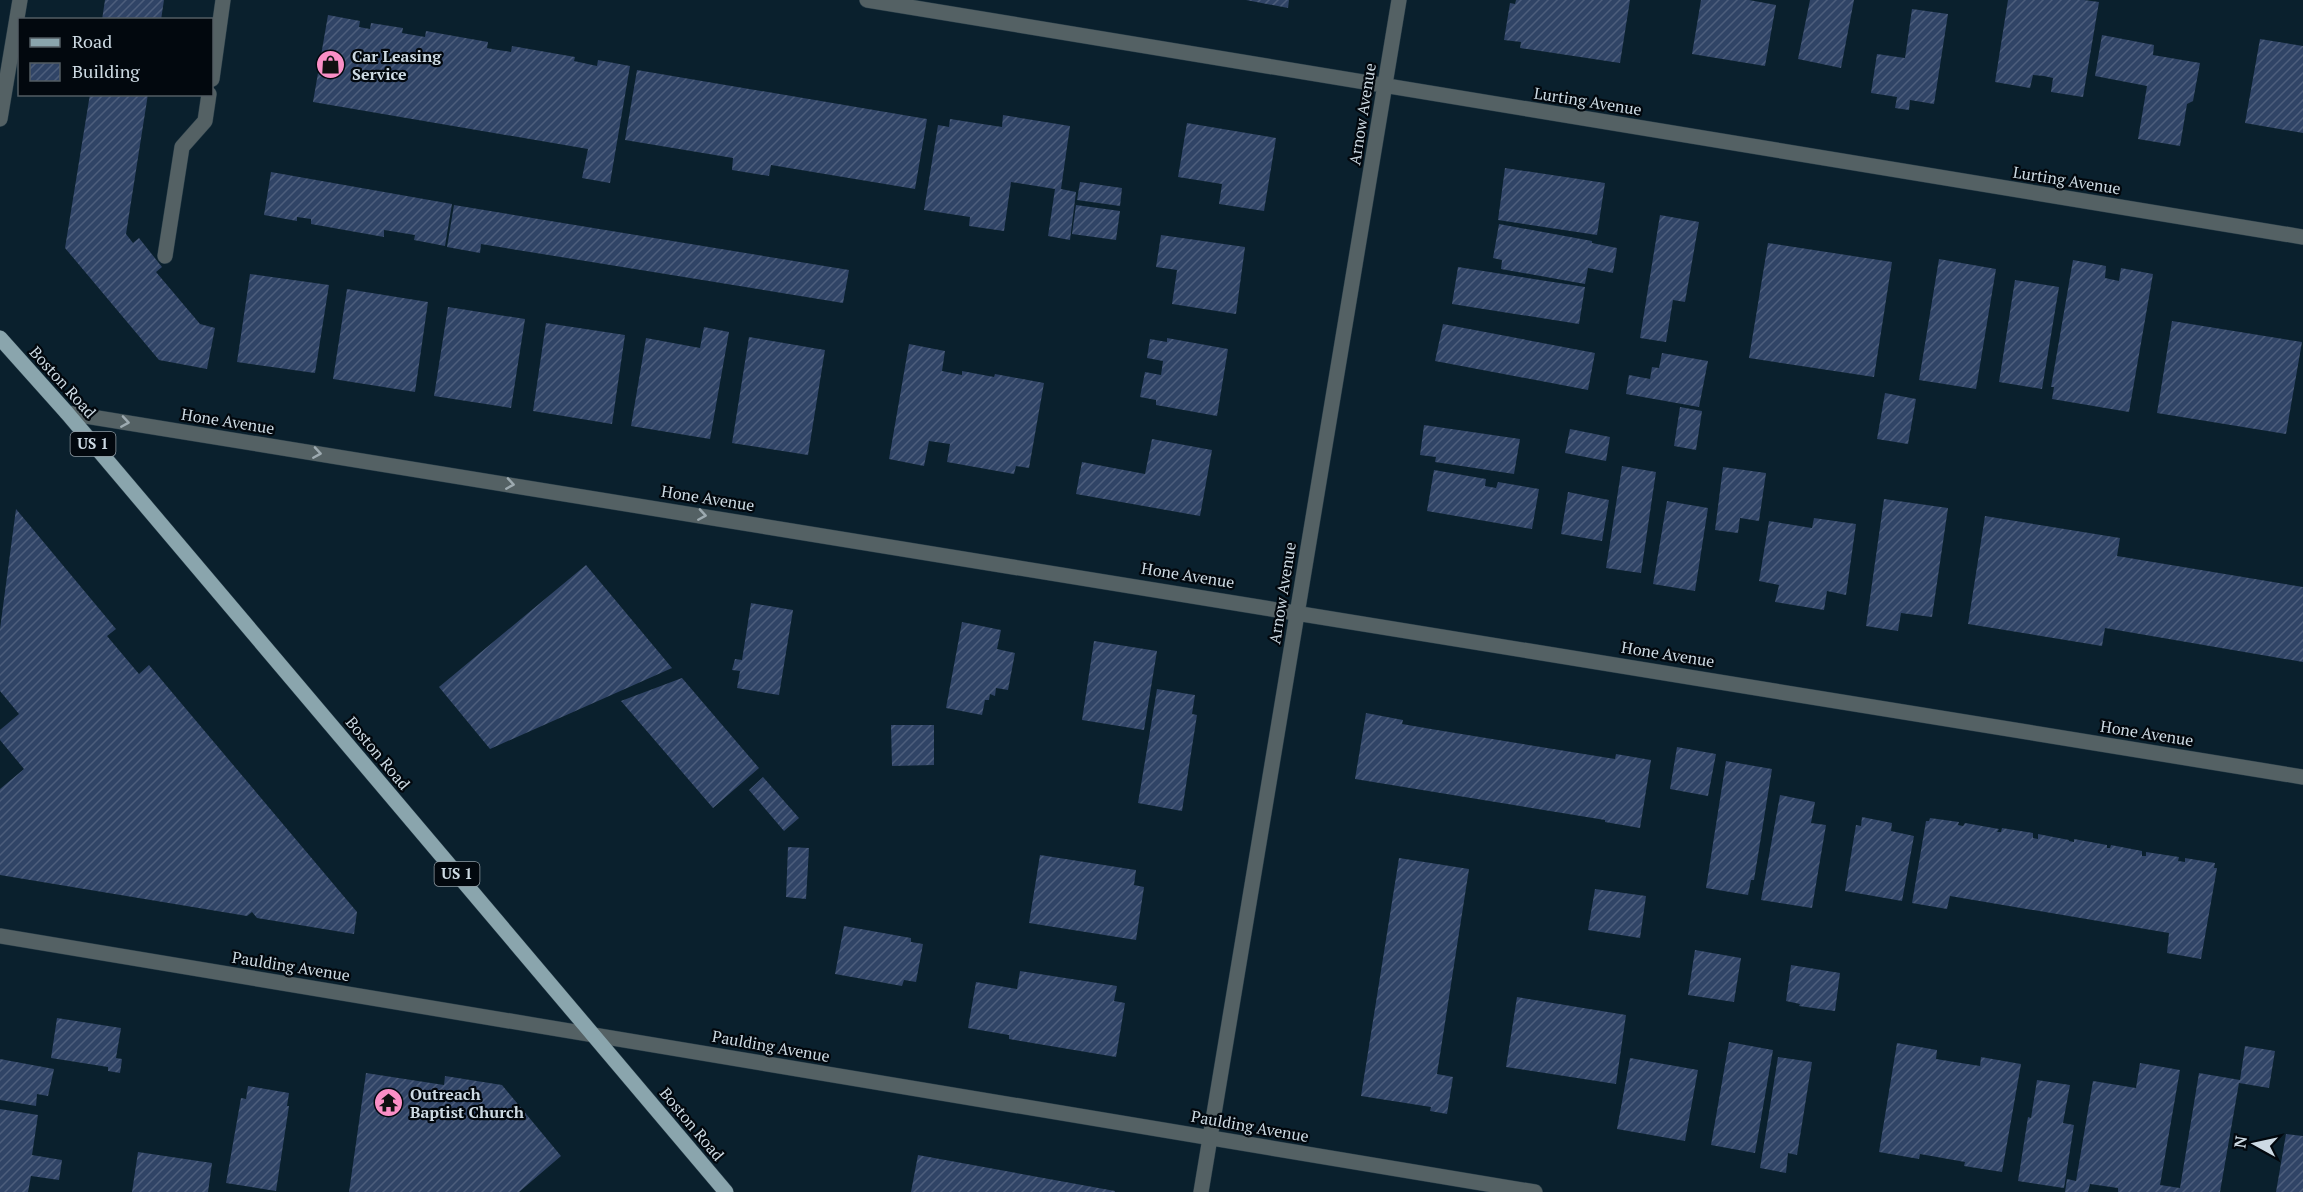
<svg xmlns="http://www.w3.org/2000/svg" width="2303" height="1192" font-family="'PT Serif',serif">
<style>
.building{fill:url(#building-hatch)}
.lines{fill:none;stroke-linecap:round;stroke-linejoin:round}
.lane-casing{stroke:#253a46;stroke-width:16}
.street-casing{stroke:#253a46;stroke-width:16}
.primary-casing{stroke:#253a46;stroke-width:16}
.lane{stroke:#546164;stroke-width:15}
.street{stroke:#546164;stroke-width:15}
.primary{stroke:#8aa5ad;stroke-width:15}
.oneway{stroke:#9daab0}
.labels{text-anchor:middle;stroke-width:4.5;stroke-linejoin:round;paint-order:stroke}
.shield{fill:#02080e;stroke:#909ba3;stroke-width:1.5}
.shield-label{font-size:15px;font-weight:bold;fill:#cddae3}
.poi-label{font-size:16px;font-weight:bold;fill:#cddae3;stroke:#02080e;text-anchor:start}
.street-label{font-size:16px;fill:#cddae3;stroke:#02080e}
</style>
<defs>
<pattern id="building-hatch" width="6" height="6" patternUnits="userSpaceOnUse" patternTransform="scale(1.5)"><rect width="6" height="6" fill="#304466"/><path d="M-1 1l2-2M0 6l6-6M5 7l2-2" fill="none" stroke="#4d5e7c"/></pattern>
</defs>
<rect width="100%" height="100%" fill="#0a202d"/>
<path class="building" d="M105,0h59l-3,20h-59z
M1246,0h43l-1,8z
M1516,0h114l-10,63 -100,-15 1,-6 -17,-2 6,-37 5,1z
M1701,0h48l27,5 -11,61 -73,-12z
M1810,0h44l-13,68 -43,-9z
M2008,0h76l15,2 -16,95 -32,-5 2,-14 -9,-2 -11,-1 -3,13 -35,-6z
M1912,9l36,5 -14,90 -24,-4 -1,10 -14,-2 2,-11 -26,-4 6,-39 28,4z
M328,15l32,6 -1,6 11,2 1,-6 32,5 -1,5 23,4 1,-6 62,11 -1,6 11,2 13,2 1,-6 63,11 -1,4 23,5 1,-6 32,6 -20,117 -28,-5 6,-29 -275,-47z
M2102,35l52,10 -1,10 47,8 -7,38 -6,3 -7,42 -42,-7 9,-53 -52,-10z
M2260,39l43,7v87l-58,-10z
M637,70l290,49 -12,70 -144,-24 -2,11 -37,-6 1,-12 -108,-18z
M90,94h58l-22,140 7,9 6,-5 23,29 -6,5 44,52 15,4 -8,41 -48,-9 -94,-112z
M1003,115l67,11 -9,63 15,3 -6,48 -22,-4 7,-47 -44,-7 -7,49 -35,-5 1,-9 -46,-7 14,-85 11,2 1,-8 52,8z
M1187,123l89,15 -12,73 -45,-7 3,-20 -44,-7z
M1505,168l100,15 -8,52 -99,-15z
M271,172l181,32 -7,42 -31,-6 1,-5 -31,-5v7l-73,-13v-5l-14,-2v4l-33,-6z
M1080,182l42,6 -2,18 -43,-6z
M454,205l395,65 -6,33 -362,-59 -1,9 -33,-6z
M1076,205l44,6 -4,29 -44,-6z
M1660,215l39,7 -14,80 -12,-2 -7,42 -26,-4z
M1499,224l93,17v2l25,5 -4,25 -25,-5 -3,16 -84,-15 1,-9 -9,-2z
M1161,235l84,12 -9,67 -64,-10 5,-34 -21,-3z
M1768,243l124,19 -18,115 -125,-19z
M1939,259l57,10 -20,120 -57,-9z
M2073,260l33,6 -1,12 14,3 2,-13 32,6 -24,138 -77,-13 2,-12h-3z
M1458,267l127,20 -6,37 -127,-20z
M250,274l79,11 -14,88 -78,-11z
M2015,280l44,7 -17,102 -43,-7z
M347,289l81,13 -13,90 -82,-13z
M448,307l77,12 -14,89 -77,-12z
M2172,321l130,21 -16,92 -129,-21z
M546,323l79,12 -13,89 -79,-13z
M1443,324l152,29 -7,37 -153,-29z
M704,327l25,5 -19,107 -79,-13 15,-88 54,10z
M749,337l76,13 -17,105 -76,-12z
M1167,338l61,11 -11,67 -61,-11v-5l-16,-3 5,-25 16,3 2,-14 -16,-3 3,-19 17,3z
M909,344l36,7 -3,20 20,4v-4l32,6 1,-3 49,9 -15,85 -13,-2 -2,8 -67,-12 3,-18 -21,-3 -5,25 -35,-7z
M1662,353l46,8 -9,46 -73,-13 3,-19 21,4 2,-12 7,1z
M1885,393l31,6 -8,45 -31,-5z
M1680,407l22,4 -6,39 -22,-4z
M1424,425l96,14 -6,35 -79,-12 1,-5 -16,-2z
M1570,429l40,8 -4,24 -41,-8z
M1152,439l60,11 -12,66 -124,-22 6,-32 63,12z
M1622,466l34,6 -15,101 -35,-5z
M1723,467l43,6 -7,48 -19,-3 -2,15 -23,-3z
M1434,470l52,9 -1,7 11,2 2,-6 41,7 -7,40 -105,-18z
M1568,492l41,8 -7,41 -41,-7z
M1884,499l64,9 -16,109 -31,-4 -3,18 -32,-5z
M1667,501l41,7 -13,83 -42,-7z
M16,509l100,120 -9,7 32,38 10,-9 208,247 -3,22 -97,-16 -5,-6 -5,4 -247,-41v-86l24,-20 -24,-29v-10l19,-16 -19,-23v-62z
M1985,516l135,22 -3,18 186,31v75l-198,-34 -3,18 -134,-22z
M1814,518l42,6 -10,71 -19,-4 -3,19 -49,-8 4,-17 -20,-4 10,-60 43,7z
M586,565l86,103 -182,81 -51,-62z
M751,603l42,7 -14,85 -42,-7 3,-17 -8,-1 3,-11 7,1z
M962,622l39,8 -4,19 18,4 -7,37 -12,-2 -1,8 -5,-2 -1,6h-4l-3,15 -36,-7z
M1094,641l63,10 -13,79 -62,-10z
M682,678l77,90 -46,40 -92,-107z
M1157,689l38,6 -3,19 5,1 -15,96 -44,-8z
M1366,713l37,7 -1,4 35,6 178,29 1,-5 35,6 -11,68 -35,-6v-2l-250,-41z
M891,725h43v40l-42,1z
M1677,747l39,7 -8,42 -38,-7z
M1726,761l46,8 -18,111h-3l-3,15 -42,-7z
M763,777l36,41 -15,13 -35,-41z
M1780,795l35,7 -4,21 15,2 -14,83 -51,-8z
M1862,817l30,6 -1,8 23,5 -12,65 -57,-10 11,-66 5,1z
M1930,818l29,4 -1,3 5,1 2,-3 34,6 -2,3h4l1,-4 31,5v5l5,1v-5l31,6v1l5,1v-3l33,6v3h3l1,-3 31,6v5h4v-4l33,5 -1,4 7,1v-4l30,5 -1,5h3l-16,91 -34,-6 2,-20 -219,-37 -3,13 -35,-6 14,-82h3z
M788,847l21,1 -3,51 -20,-2z
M1040,855l96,15 -2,15 10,2 -8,53 -107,-17z
M1399,858l70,11 -32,205 16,3 -6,37 -17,-3 1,-4 -70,-11z
M1595,889l51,7 -6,42 -52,-8z
M844,926l67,12v4l12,2 -7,38 -12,-2 -2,6 -67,-12z
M1695,950l46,8 -7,44 -46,-7z
M1791,965l49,8 -5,38 -36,-5 1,-2 -14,-3z
M1020,971l97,15 -3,15 11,2 -9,54 -107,-18v-4l-41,-7 8,-46 41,7z
M1517,997l109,18 -10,69 -110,-17z
M57,1018l64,10 -5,30 6,1 -2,14 -12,-2v-4l-57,-9z
M1729,1042l44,8 -18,103 -44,-8z
M1897,1043l40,7 -1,9 44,7 1,-9 40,7 -19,108 -38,-6 1,-4 -45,-8 -1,5 -40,-7z
M2245,1046l30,5 -6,37 -30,-5 -19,109h-102v-4l-28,-4 -2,8h-23l2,-13 9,2 17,-100 43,7 4,-25 40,7 -20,115 20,3 19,-115 41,7z
M1778,1057l34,5 -15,93 -9,-2 -2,20 -26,-5z
M1630,1058l68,12 -13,71 -68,-12z
M0,1059l54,10 -6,27 -11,-2 -1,12 -36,-6z
M366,1073l78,12 1,-9 57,9 59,71 -42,36h-170z
M2037,1080l33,5 -7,38 11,2 -10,63 -46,-7 10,-64 3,1z
M248,1086l41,7 -2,13h2l-13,85 -50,-8 15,-85 5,1z
M0,1109l38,6 -6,40 30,5 -3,20 -28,-4 -3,16h-28z
M2286,1134l17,2v56h-27z
M138,1152l74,11 -4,29h-76z
M918,1155l197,36v1h-204z"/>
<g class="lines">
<defs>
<path id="lane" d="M212,79l11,-79
M165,256l17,-109 23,-26 4,-27"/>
<path id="street" d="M867,0l1436,237
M0,119l20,-119
M67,413l2236,364
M0,936l1535,256
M1201,1192l198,-1192"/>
<path id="primary" d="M0,338l67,75 659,779"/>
</defs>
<use href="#lane" class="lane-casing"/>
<use href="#street" class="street-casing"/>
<use href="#primary" class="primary-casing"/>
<use href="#lane" class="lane"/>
<use href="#street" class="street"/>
<use href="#primary" class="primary"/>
</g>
<defs><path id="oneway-chevron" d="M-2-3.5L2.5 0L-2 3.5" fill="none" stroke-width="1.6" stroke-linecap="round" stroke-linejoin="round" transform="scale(1.5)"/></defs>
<g class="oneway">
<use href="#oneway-chevron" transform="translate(125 422) rotate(9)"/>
<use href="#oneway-chevron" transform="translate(317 453) rotate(9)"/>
<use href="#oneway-chevron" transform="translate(510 484) rotate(9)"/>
<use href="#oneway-chevron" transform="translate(702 515) rotate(9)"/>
</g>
<defs>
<symbol id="shop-disc" viewBox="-11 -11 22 22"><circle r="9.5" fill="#fa8fc6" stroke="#02080e"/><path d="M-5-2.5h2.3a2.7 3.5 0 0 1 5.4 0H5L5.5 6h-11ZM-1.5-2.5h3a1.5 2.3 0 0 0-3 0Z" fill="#111"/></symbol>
<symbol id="temple-disc" viewBox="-11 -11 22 22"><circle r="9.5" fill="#fa8fc6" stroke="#02080e"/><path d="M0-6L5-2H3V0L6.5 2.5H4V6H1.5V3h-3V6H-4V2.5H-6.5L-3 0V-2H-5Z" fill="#111"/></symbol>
</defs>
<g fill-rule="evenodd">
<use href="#shop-disc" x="314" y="48" width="33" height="33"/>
<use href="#temple-disc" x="372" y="1086" width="33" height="33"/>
</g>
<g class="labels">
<g class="shield">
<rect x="70.5" y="432" width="45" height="24" rx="4.5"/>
<rect x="434.5" y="862" width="45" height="24" rx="4.5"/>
</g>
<g class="shield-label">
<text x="93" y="449">US 1</text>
<text x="457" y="879">US 1</text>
</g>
<g class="poi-label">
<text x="352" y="62">Car Leasing<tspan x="352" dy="18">Service</tspan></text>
<text x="410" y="1100">Outreach<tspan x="410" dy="18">Baptist Church</tspan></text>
</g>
<g class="street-label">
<text transform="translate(1588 101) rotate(9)" y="6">Lurting Avenue</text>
<text transform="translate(1362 114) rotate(-81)" y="6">Arnow Avenue</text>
<text transform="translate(2067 180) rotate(9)" y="6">Lurting Avenue</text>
<text transform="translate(63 382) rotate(48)" y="6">Boston Road</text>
<text transform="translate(228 421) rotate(9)" y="6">Hone Avenue</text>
<text transform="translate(708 498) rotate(9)" y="6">Hone Avenue</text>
<text transform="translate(1188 575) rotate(9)" y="6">Hone Avenue</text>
<text transform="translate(1282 593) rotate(-81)" y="6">Arnow Avenue</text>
<text transform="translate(1668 654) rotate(9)" y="6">Hone Avenue</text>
<text transform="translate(2147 733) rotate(9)" y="6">Hone Avenue</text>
<text transform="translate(378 753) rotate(50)" y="6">Boston Road</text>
<text transform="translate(291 966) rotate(9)" y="6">Paulding Avenue</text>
<text transform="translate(771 1046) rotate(10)" y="6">Paulding Avenue</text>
<text transform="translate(692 1124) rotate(50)" y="6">Boston Road</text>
<text transform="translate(1250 1126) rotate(10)" y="6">Paulding Avenue</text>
</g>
</g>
<rect x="18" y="18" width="195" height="78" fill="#02080e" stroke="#535c63" stroke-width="1.5"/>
<rect x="30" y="38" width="30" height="9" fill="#8aa5ad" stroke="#535c63" stroke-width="1.5"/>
<text x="72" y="48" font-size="18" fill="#cddae3">Road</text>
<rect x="30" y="63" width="30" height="18" fill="url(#building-hatch)" stroke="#535c63" stroke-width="1.5"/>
<text x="72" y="78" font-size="18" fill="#cddae3">Building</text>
<g transform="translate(2255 1144) rotate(278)" stroke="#02080e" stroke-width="4.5" paint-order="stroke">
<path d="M0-4.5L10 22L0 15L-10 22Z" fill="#cddae3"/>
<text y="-9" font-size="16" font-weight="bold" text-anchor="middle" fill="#cddae3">N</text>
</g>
</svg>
